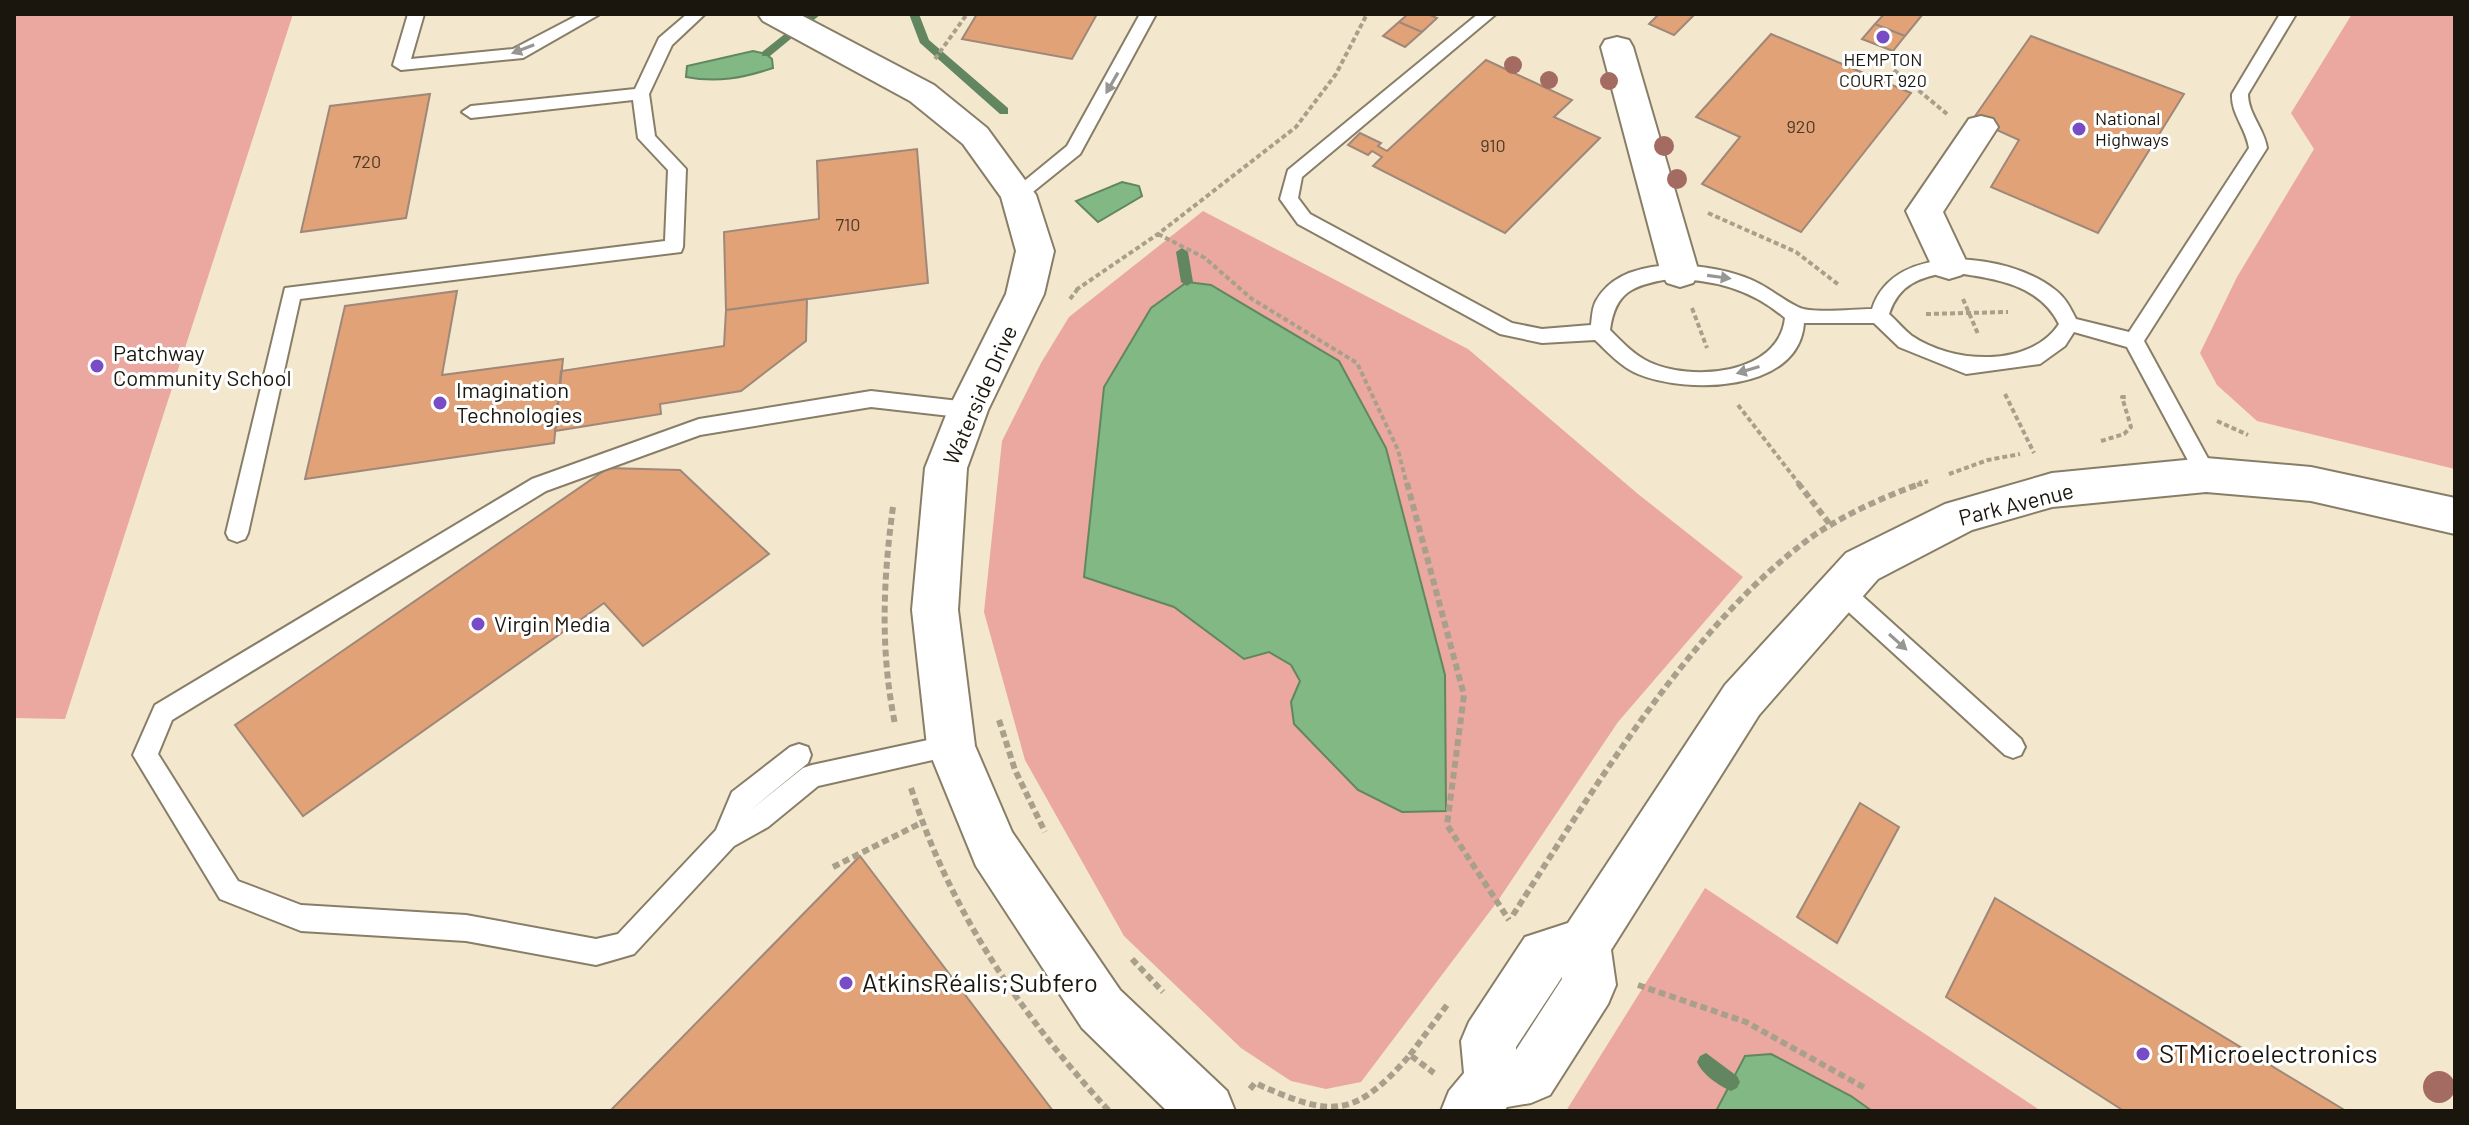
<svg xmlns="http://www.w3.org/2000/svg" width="2469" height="1125" font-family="Barlow,sans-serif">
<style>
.green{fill:#eaa8a1}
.water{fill:#81b884;stroke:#628760;stroke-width:2}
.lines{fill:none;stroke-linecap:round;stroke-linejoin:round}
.stream{fill:#628760;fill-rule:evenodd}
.building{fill:#e0a276;stroke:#9f8879;stroke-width:2}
.lane-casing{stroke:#887e67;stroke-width:4}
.street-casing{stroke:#887e67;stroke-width:4}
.secondary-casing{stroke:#887e67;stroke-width:4}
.path-far1{stroke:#a9a08c;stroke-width:4;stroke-dasharray:5 3;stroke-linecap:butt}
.path{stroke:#a9a08c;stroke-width:6;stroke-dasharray:7 4;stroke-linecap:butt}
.lane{fill:#fff;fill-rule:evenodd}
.street{fill:#fff;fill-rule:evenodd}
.secondary{fill:#fff;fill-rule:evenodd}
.tree{fill:#a46b63}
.oneway{fill:#989692}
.poi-dot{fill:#774cc5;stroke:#fff;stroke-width:3}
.labels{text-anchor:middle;stroke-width:6;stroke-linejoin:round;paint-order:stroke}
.far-poi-label{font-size:18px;fill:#1a160d;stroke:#fff}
.number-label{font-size:18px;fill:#4c3927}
.poi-label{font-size:22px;fill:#1a160d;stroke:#fff;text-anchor:start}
.street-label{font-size:22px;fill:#1a160d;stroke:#fff}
.near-poi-label{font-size:26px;fill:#1a160d;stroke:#fff;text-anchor:start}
</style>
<rect width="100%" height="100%" fill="#f3e7ce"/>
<path class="green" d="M14,14h279l-228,705 -51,-1z
M2352,14h103v455l-198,-48 -40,-36 -17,-32 37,-76 77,-128 -23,-36z
M1203,211l265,138 170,145 105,83 -125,145 -121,180 -136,180 -35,7 -35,-8 -50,-33 -117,-112 -99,-176 -41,-148 18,-171 39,-78 28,-46z
M1705,888l336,223h-475z"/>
<path class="water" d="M753,51l13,3 6,5 1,9c-30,10 -56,15 -87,9l1,-11z
M1122,182l17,4 3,10 -44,26 -22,-21z
M1187,282l24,3 128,76 47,87 59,227 1,136 -44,1 -44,-22 -64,-66 -3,-22 9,-21 -9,-16 -22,-13 -25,7 -70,-52 -90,-30 20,-190 47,-79z
M1771,1054l80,42 21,15h-156l29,-55z"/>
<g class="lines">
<path class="stream" d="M810,14h11l-51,42h-8v-4z
M909,14h10l10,26 79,68v6h-8l-80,-71z
M1182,248l6,4 5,30 -6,4 -6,-4 -5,-30z
M1706,1053l31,23 3,6 -3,6 -6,3c-12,-5 -29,-17 -34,-29l3,-6z"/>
</g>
<path class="building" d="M977,14h120l-25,45 -110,-20z
M1408,14h20l9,4 -15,14 -23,-10z
M1659,14h36l-21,21 -25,-11z
M1884,14h39l-18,22 -30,-12z
M1399,22l23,10 -17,15 -22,-11z
M1875,24l30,12 -12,15 -31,-12z
M1771,34l140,59 -110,139 -99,-48 38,-47 -44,-20z
M2031,36l153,58 -86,139 -107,-46 28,-47 -46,-21z
M1486,60l86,40 -18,17 46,21 -95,95 -132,-67 9,-9 -10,-6 -4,4 -20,-10 12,-12 21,10 -3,3 9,5z
M430,94l-24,124 -105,14 29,-126z
M917,149l11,134 -202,27 -2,-78 95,-13 -2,-58z
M457,291l-15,84 121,-16 -9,84 -249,36 40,-173z
M807,299l-1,42 -65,50 -81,13 1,10 -106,17 6,-60 163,-25 2,-36z
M608,468l72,2 89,84 -126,92 -39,-43 -301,213 -68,-91z
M1860,803l39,24 -62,116 -40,-26z
M860,856l193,255h-443z
M1995,898l351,213h-222l-178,-114z"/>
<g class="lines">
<defs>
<path id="lane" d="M408,14h16l-13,45 102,-10 67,-35h20l-77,44 -122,12 -8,-5z
M687,14h18l-33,31 -23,49 6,42 31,33 -3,78 -2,5 -381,47 -52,234 -3,6 -8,3 -8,-3 -3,-6 59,-245 380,-47 3,-71 -30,-32 -5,-38 -162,18 -9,-6 9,-6 164,-17 24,-51z
M1140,14h16l-76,140 -56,45h-12l-3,-4 3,-4 55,-45z
M1478,14h18l-194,163 -4,21 12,16 202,109 30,6 49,-4c1,-7 1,-17 5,-24 26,-47 106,-39 148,-24 23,8 35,21 54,30 12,7 58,2 74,2 22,-69 136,-56 182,-20 11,8 16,18 22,30l53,13 120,-184c-3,-20 -18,-34 -17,-54l48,-80h16l-48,80c0,20 16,34 19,54l-123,193 73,134 -4,6 -7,2 -7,-2 -72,-134 -53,-15 -9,14 -25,18 -74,10 -67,-27 -25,-24h-70c-5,70 -118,71 -166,51 -17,-7 -30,-22 -43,-34l-53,3 -42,-9 -202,-110 -18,-25 8,-29zM1949,272c41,6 89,10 110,52 -29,44 -106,40 -147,12 -8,-6 -15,-15 -23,-22 10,-30 31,-37 60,-42zM1669,279c44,0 82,10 116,39 -6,57 -94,64 -136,44 -15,-7 -27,-20 -39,-32 5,-38 23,-45 59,-51z
M871,391l97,11 7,2 3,6 -3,6 -7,2 -97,-11 -171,28 -154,56 -374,229 -14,34 80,127 63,24 165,10 130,24 22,-5 98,-104 16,-38 58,-45 9,-3 9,3 3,8 -3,8 -60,49 55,-44 9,-3 139,-30 8,3 4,8 -4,8 -141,32 -50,41 -34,19 -100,108 -38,11 -130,-24 -165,-10 -81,-32 -87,-144 22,-50 377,-226 167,-60z
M1840,581l8,2 173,156 4,8 -4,8 -8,3 -8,-3 -173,-158 -3,-7 3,-7z"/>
<path id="street" d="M758,14h41l135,71 53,43 49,67 18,56 -10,43 -56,116 -21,58 -9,142 17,136 37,86 108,158 107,101 8,20h-68l-85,-83 -106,-162 -49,-120 -15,-136 13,-142 23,-58 58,-116 10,-43 -15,-54 -38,-53 -53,-43 -147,-80z
M1617,37l12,3 4,7 66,226 -6,10 -13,4 -13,-4 -6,-10 -60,-226 4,-7z
M1981,116l12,3 5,8 -55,85 25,53 -6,10 -13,4 -13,-4 -30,-64 63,-92z"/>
<path id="secondary" d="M2206,458l105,9 144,31v36l-144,-33 -105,-9 -154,15 -80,23 -94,49 -119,136 -148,235 5,35 -8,19 -58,91 -19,8 -24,4 -3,4h-63l8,-20 15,-18 -3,-32 8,-19 56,-85 43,-14 157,-238 121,-132 99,-49 107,-31zM1562,977v2l-46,71v-3z"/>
</defs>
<use href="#lane" class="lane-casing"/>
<use href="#street" class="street-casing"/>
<use href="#secondary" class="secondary-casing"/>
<path class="path-far1" d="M935,59l32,-45
M1894,70l53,44
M1708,213l88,39 43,33
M1158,234l47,24 47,41 105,64 41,87 9,35
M1076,290l82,-56 138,-107 40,-53 31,-60
M1070,299l7,-9
M1963,299l15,35
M1692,308l15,40
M1926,314l82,-2
M2005,394l29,59
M1738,405l62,80
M2217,421l31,14
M2101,441l23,-7 7,-7 -9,-30h5
M1949,474l39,-14 32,-6
M1917,485l11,-4"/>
<path class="path" d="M1407,483l57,212 -17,130 62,95
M1798,483l34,44
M893,507c-10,73 -13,144 2,217
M999,720l16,50 30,62
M911,788c39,124 111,228 198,323
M833,867l88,-44
M1513,915c81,-126 178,-291 300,-379 34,-23 71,-39 109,-53
M1132,959l31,33
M1638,985l108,37 119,66
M1410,1055l37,-50
M1250,1089l5,-6c76,34 98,37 155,-28l24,18"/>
<use href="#lane" class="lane"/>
<use href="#street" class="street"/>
<use href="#secondary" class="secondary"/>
</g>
<g class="tree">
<circle cx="1513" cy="65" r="9"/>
<circle cx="1549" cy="80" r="9"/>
<circle cx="1609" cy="81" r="9"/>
<circle cx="1664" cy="146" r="10"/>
<circle cx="1677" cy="179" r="10"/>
<circle cx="2439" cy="1087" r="16"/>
</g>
<defs><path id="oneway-solid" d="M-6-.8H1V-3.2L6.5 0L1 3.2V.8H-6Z" transform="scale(2)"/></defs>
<g class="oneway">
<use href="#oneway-solid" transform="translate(523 49) rotate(159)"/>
<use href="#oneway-solid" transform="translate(1112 83) rotate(120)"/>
<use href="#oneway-solid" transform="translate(1719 277) rotate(8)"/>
<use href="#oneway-solid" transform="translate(1748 370) rotate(163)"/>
<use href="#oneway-solid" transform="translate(1898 642) rotate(42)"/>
</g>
<g class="poi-dot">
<circle cx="1883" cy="37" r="8"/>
<circle cx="2079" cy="129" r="8"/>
<circle cx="97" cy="366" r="8"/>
<circle cx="440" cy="403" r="8"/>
<circle cx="478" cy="624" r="8"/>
<circle cx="846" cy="983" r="8"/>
<circle cx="2143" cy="1054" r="8"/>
</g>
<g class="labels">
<g class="far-poi-label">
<text x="1883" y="66">HEMPTON<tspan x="1883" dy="21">COURT 920</tspan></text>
<text x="2095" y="125" text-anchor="start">National<tspan x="2095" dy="21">Highways</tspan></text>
</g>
<g class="number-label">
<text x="1801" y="133">920</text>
<text x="1493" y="152">910</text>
<text x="367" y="168">720</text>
<text x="848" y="231">710</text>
</g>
<g class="poi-label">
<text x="113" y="361">Patchway<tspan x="113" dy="25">Community School</tspan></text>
<text x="456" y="398">Imagination<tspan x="456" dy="25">Technologies</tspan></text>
<text x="494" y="632">Virgin Media</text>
</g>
<g class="street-label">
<text transform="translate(980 395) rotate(-66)" y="8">Waterside Drive</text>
<text transform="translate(2016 504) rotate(-14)" y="8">Park Avenue</text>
</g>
<g class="near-poi-label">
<text x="862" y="992">AtkinsRéalis;Subfero</text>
<text x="2159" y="1063">STMicroelectronics</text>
</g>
</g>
<rect width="2469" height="1125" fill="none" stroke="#1a160d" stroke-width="32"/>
</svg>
